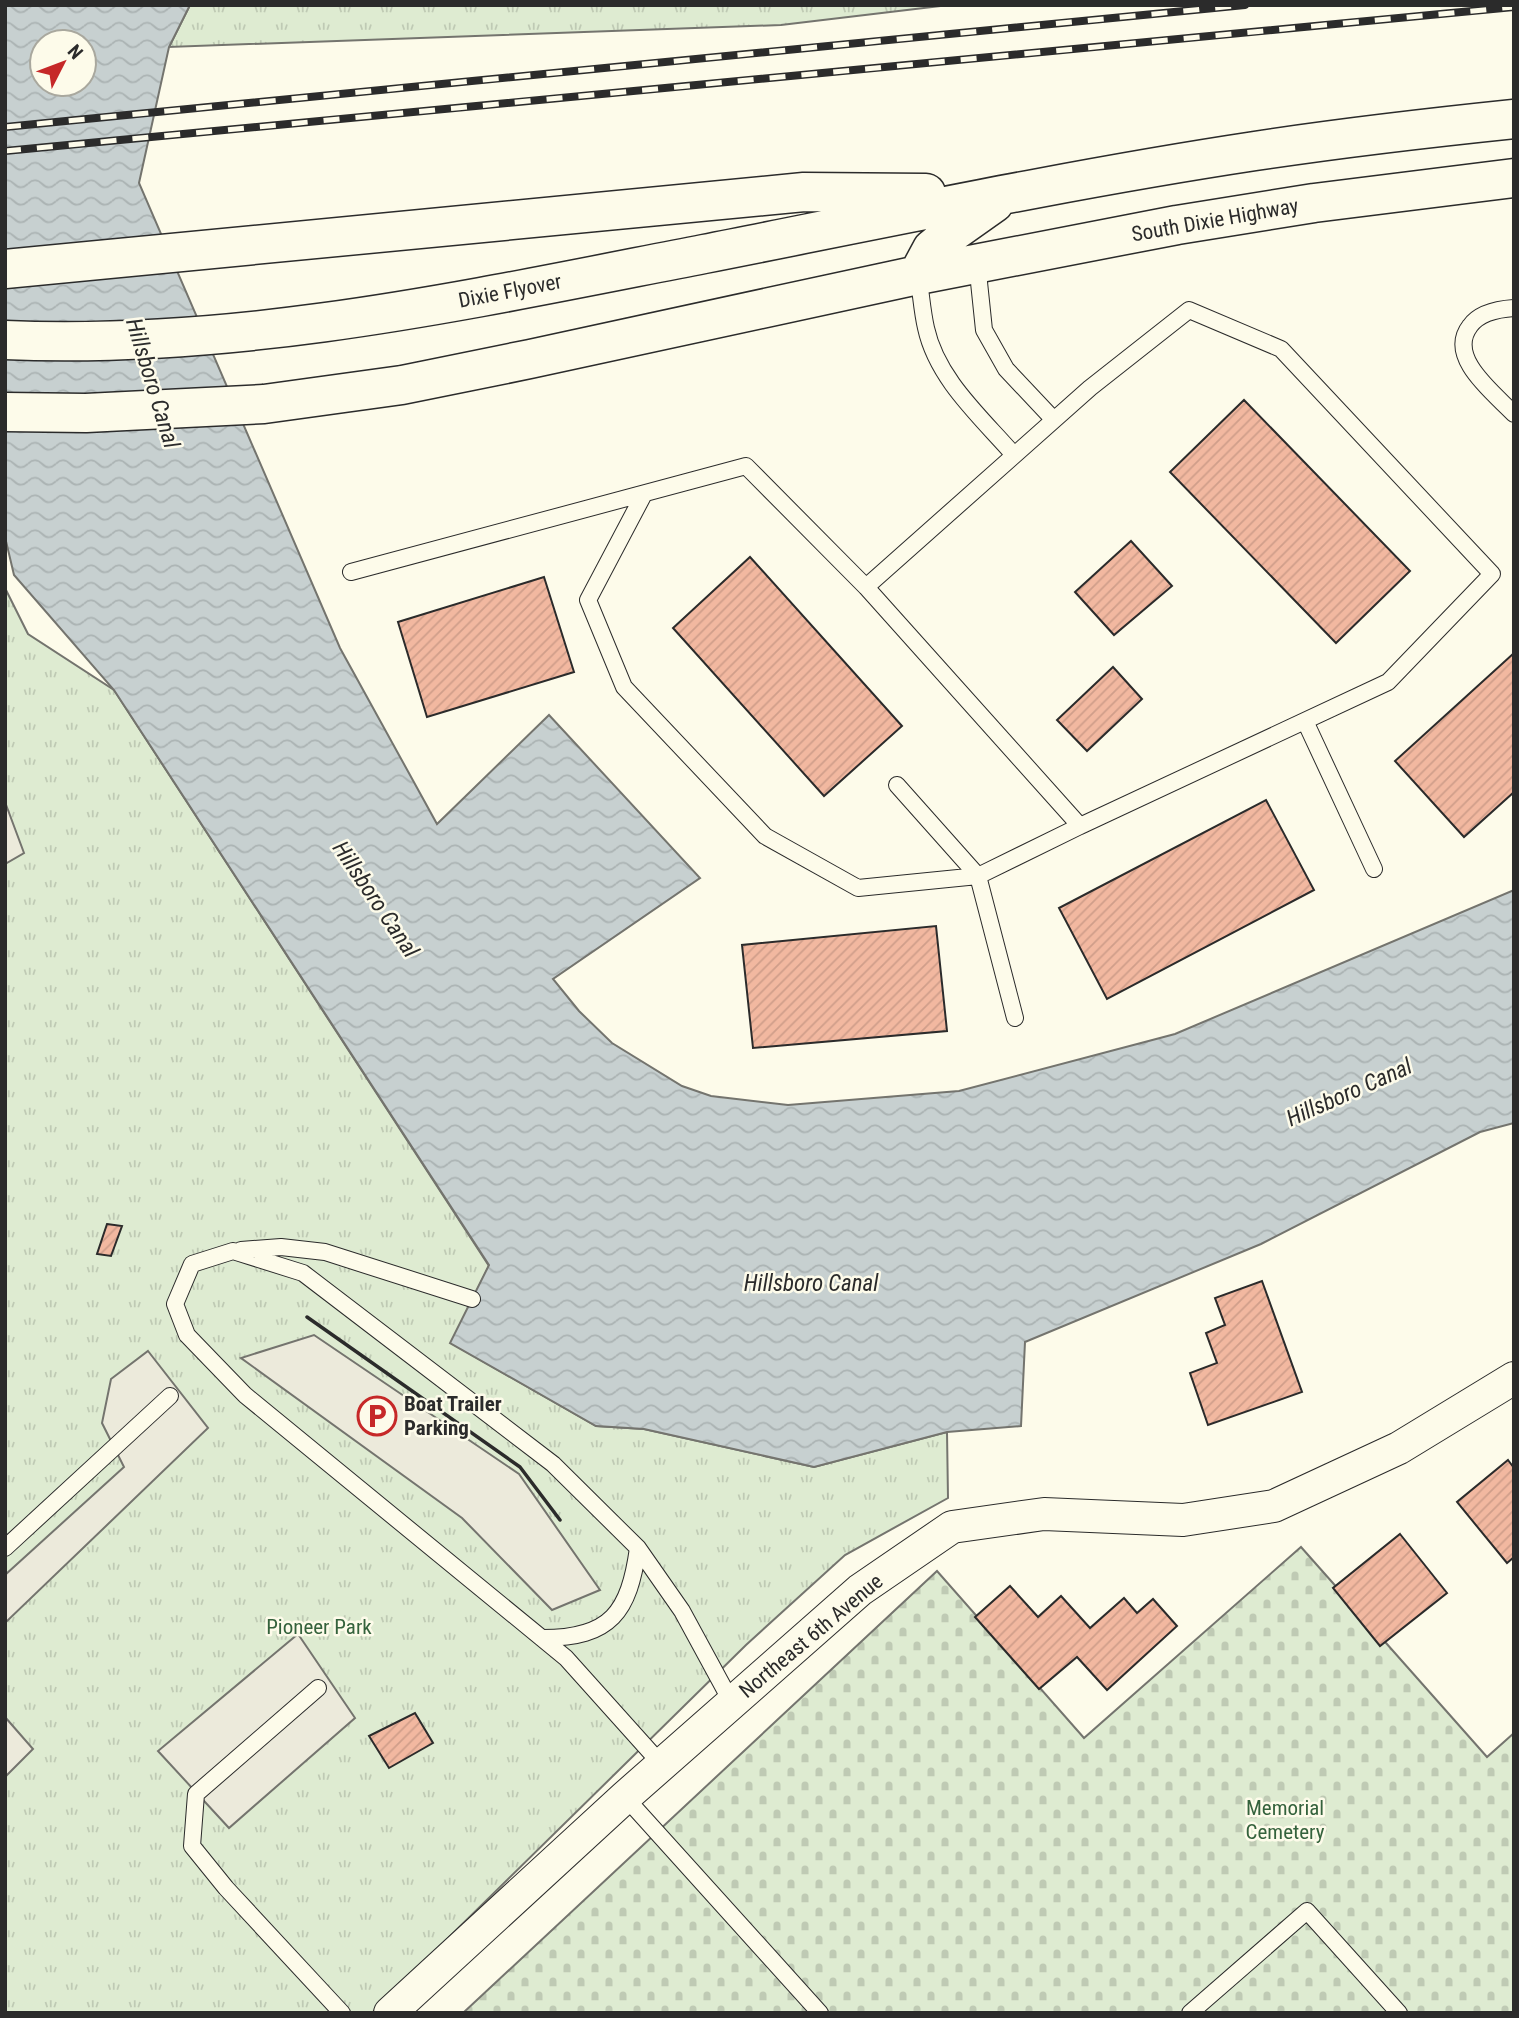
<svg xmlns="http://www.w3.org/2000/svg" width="1519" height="2018" font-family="'Roboto Condensed',sans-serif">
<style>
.cemetery{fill:url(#cemetery-stones);stroke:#74746e;stroke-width:2}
.park{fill:url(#park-tufts);stroke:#74746e;stroke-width:2}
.parking{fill:#eceadb;stroke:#74746e;stroke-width:2}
.water{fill:url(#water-waves);stroke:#74746e;stroke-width:2;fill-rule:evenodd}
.building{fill:url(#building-hatch);stroke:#2b2b2b;stroke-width:2}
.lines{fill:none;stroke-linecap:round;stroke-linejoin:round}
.lane-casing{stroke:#2b2b2b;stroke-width:18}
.street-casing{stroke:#2b2b2b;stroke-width:34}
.secondary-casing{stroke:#2b2b2b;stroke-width:41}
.lane{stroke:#fdfbea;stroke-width:16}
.street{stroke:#fdfbea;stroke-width:32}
.secondary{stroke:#fdfbea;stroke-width:38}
.rail-casing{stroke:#2b2b2b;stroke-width:8}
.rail{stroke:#fdfbea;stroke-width:5;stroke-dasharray:16;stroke-linecap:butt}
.wall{stroke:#2b2b2b;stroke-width:3.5}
.labels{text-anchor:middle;stroke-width:5;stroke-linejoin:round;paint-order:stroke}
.street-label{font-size:21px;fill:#2b2b2b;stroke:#fdfbea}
.poi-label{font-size:21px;font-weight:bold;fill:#2b2b2b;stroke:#fdfbea;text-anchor:start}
.park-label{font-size:21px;fill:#34623c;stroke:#fdfbea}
.water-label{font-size:23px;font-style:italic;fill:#2b2b2b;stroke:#fdfbea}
</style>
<defs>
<pattern id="cemetery-stones" width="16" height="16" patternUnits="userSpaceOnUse" patternTransform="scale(1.75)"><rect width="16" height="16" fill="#deebd1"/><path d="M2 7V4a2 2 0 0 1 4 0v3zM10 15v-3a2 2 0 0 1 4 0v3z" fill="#bfcab4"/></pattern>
<pattern id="park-tufts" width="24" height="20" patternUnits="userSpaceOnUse" patternTransform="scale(1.75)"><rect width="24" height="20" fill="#deebd1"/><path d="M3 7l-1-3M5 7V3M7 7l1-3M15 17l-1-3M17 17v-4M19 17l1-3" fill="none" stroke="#bfcab4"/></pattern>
<pattern id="water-waves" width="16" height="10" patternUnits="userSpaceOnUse" patternTransform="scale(1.75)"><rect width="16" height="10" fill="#c7d0d0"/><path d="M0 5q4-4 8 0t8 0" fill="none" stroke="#abb3b3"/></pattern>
<pattern id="building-hatch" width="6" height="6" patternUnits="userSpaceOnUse" patternTransform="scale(1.75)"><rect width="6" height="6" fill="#f2b8a0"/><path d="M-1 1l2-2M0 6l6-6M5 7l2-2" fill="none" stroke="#d09e8a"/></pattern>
</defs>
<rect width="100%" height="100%" fill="#fdfbea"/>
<path class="cemetery" d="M1301,1547l186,210 27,-24v280h-1051l474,-442 147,167z"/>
<path class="park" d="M190,5h759l-168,20 -612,22z
M5,588l23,46 86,56 375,576 -38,77 145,83 48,3 170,38 133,-35 1,66 -103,57 -99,90 -374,368h-367z"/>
<path class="parking" d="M5,802l19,51 -19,11z
M314,1335l205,139 81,116 -48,20 -90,-92 -221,-160z
M148,1351l60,77 -203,195v-48l119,-108 -22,-44 9,-44z
M298,1634l57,84 -126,110 -71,-77z
M5,1717l28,32 -28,28z"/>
<path class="water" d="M5,5h185l-21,42 -30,136 201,465 97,176 112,-109 151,163 -147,101 26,32 33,32 70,43 29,10 77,9 171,-14 216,-57 339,-144v233l-34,9 -219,112 -236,98 -4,84 -74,6 -133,35 -170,-38 -48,-3 -146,-83 39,-78 -375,-575 -100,-115 -9,-38zM42,42h42v42h-42z"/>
<path class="building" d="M1244,400l166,171 -74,72 -166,-171z
M1131,541l41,45 -58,49 -39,-43z
M750,557l152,169 -78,70 -151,-168z
M544,577l30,95 -147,45 -29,-95z
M1514,653v139l-50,45 -69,-76z
M1113,667l29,32 -55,52 -30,-31z
M1266,800l48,90 -207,109 -48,-91z
M936,926l11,105 -194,17 -11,-103z
M107,1224l15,2 -11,30 -14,-2z
M1262,1281l40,111 -94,33 -18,-52 27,-10 -11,-30 19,-8 -10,-27z
M1508,1460l6,8v89l-7,6 -50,-61z
M1400,1534l47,59 -67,53 -47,-58z
M1010,1586l28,31 23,-21 29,32 34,-30 13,15 16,-14 24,27 -70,64 -30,-33 -38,32 -64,-72z
M415,1713l18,30 -44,25 -20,-32z"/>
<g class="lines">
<defs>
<path id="lane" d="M977,263l7,67 22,39 48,51
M918,275c3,17 4,36 8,53 11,51 55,89 88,127
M1514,308c-15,1 -35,5 -44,18 -24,31 24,67 44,88
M644,494l-56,106 36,87 141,149 93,52 120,-12 37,142
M351,572l395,-106 120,121 224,-199 99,-78 92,39 211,225 -104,108 -308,144
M866,587l214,239 -102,50 -81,-91
M1305,721l69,148
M241,1250l40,-3 44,5 147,47
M5,1548l165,-152
M543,1638c68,0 86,-26 95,-90
M318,1688l-122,106 -4,52 34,42 116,125
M662,1765l-96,-107 -321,-263 -58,-60 -12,-31 17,-40 41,-13 70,22 250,191 85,84 44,63 50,92
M625,1797l195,216
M1190,2013l117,-102 92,102"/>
<path id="street" d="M390,2013l235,-216 235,-207 92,-63 92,-13 139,6 91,-14 125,-58 115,-70"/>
<path id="secondary" d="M5,269l799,-77 122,1
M918,275l14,-26 21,-17 41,-29
M5,340c239,10 467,-41 699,-86 183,-36 366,-75 551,-103 86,-13 172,-23 259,-32
M5,412l81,1 178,-9 138,-19 128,-26 388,-84 259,-50 137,-22 200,-25"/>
</defs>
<use href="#lane" class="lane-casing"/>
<use href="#street" class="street-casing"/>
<use href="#secondary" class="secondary-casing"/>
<use href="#lane" class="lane"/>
<use href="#street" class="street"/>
<use href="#secondary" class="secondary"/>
<defs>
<path id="rail" d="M5,127l1240,-122
M5,151l1509,-144"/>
</defs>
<use href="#rail" class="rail-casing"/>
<use href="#rail" class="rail"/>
<path class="wall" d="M307,1317l213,150 40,53"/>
</g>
<defs>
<symbol id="parking-ring" viewBox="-11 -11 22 22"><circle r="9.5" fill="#fdfbea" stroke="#c62828" stroke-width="1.5"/><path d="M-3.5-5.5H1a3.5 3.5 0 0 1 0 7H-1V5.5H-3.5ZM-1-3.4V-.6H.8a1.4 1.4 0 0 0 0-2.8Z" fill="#c62828"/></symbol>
</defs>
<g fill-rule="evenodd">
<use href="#parking-ring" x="355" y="1394" width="44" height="44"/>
</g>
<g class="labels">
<g class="street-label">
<text transform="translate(1215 220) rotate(-10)" y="7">South Dixie Highway</text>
<text transform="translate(510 291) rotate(-11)" y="7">Dixie Flyover</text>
<text transform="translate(811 1636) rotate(-40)" y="7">Northeast 6th Avenue</text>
</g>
<g class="poi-label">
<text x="404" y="1411">Boat Trailer<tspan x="404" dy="24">Parking</tspan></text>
</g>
<g class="park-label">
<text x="319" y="1634">Pioneer Park</text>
<text x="1285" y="1815">Memorial<tspan x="1285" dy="24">Cemetery</tspan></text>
</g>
<g class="water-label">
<text transform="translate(153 383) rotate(73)" y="8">Hillsboro Canal</text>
<text transform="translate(376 899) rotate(56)" y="8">Hillsboro Canal</text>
<text transform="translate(1349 1092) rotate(-24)" y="8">Hillsboro Canal</text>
<text x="811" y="1291">Hillsboro Canal</text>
</g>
</g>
<rect width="1519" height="2018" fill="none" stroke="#2b2b2b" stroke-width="14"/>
<g transform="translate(63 63) rotate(48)"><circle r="33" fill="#fdfbea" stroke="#a9a89e" stroke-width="2"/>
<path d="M0-5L12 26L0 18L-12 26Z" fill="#c62828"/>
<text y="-10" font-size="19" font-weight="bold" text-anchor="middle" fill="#2b2b2b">N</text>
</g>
</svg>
